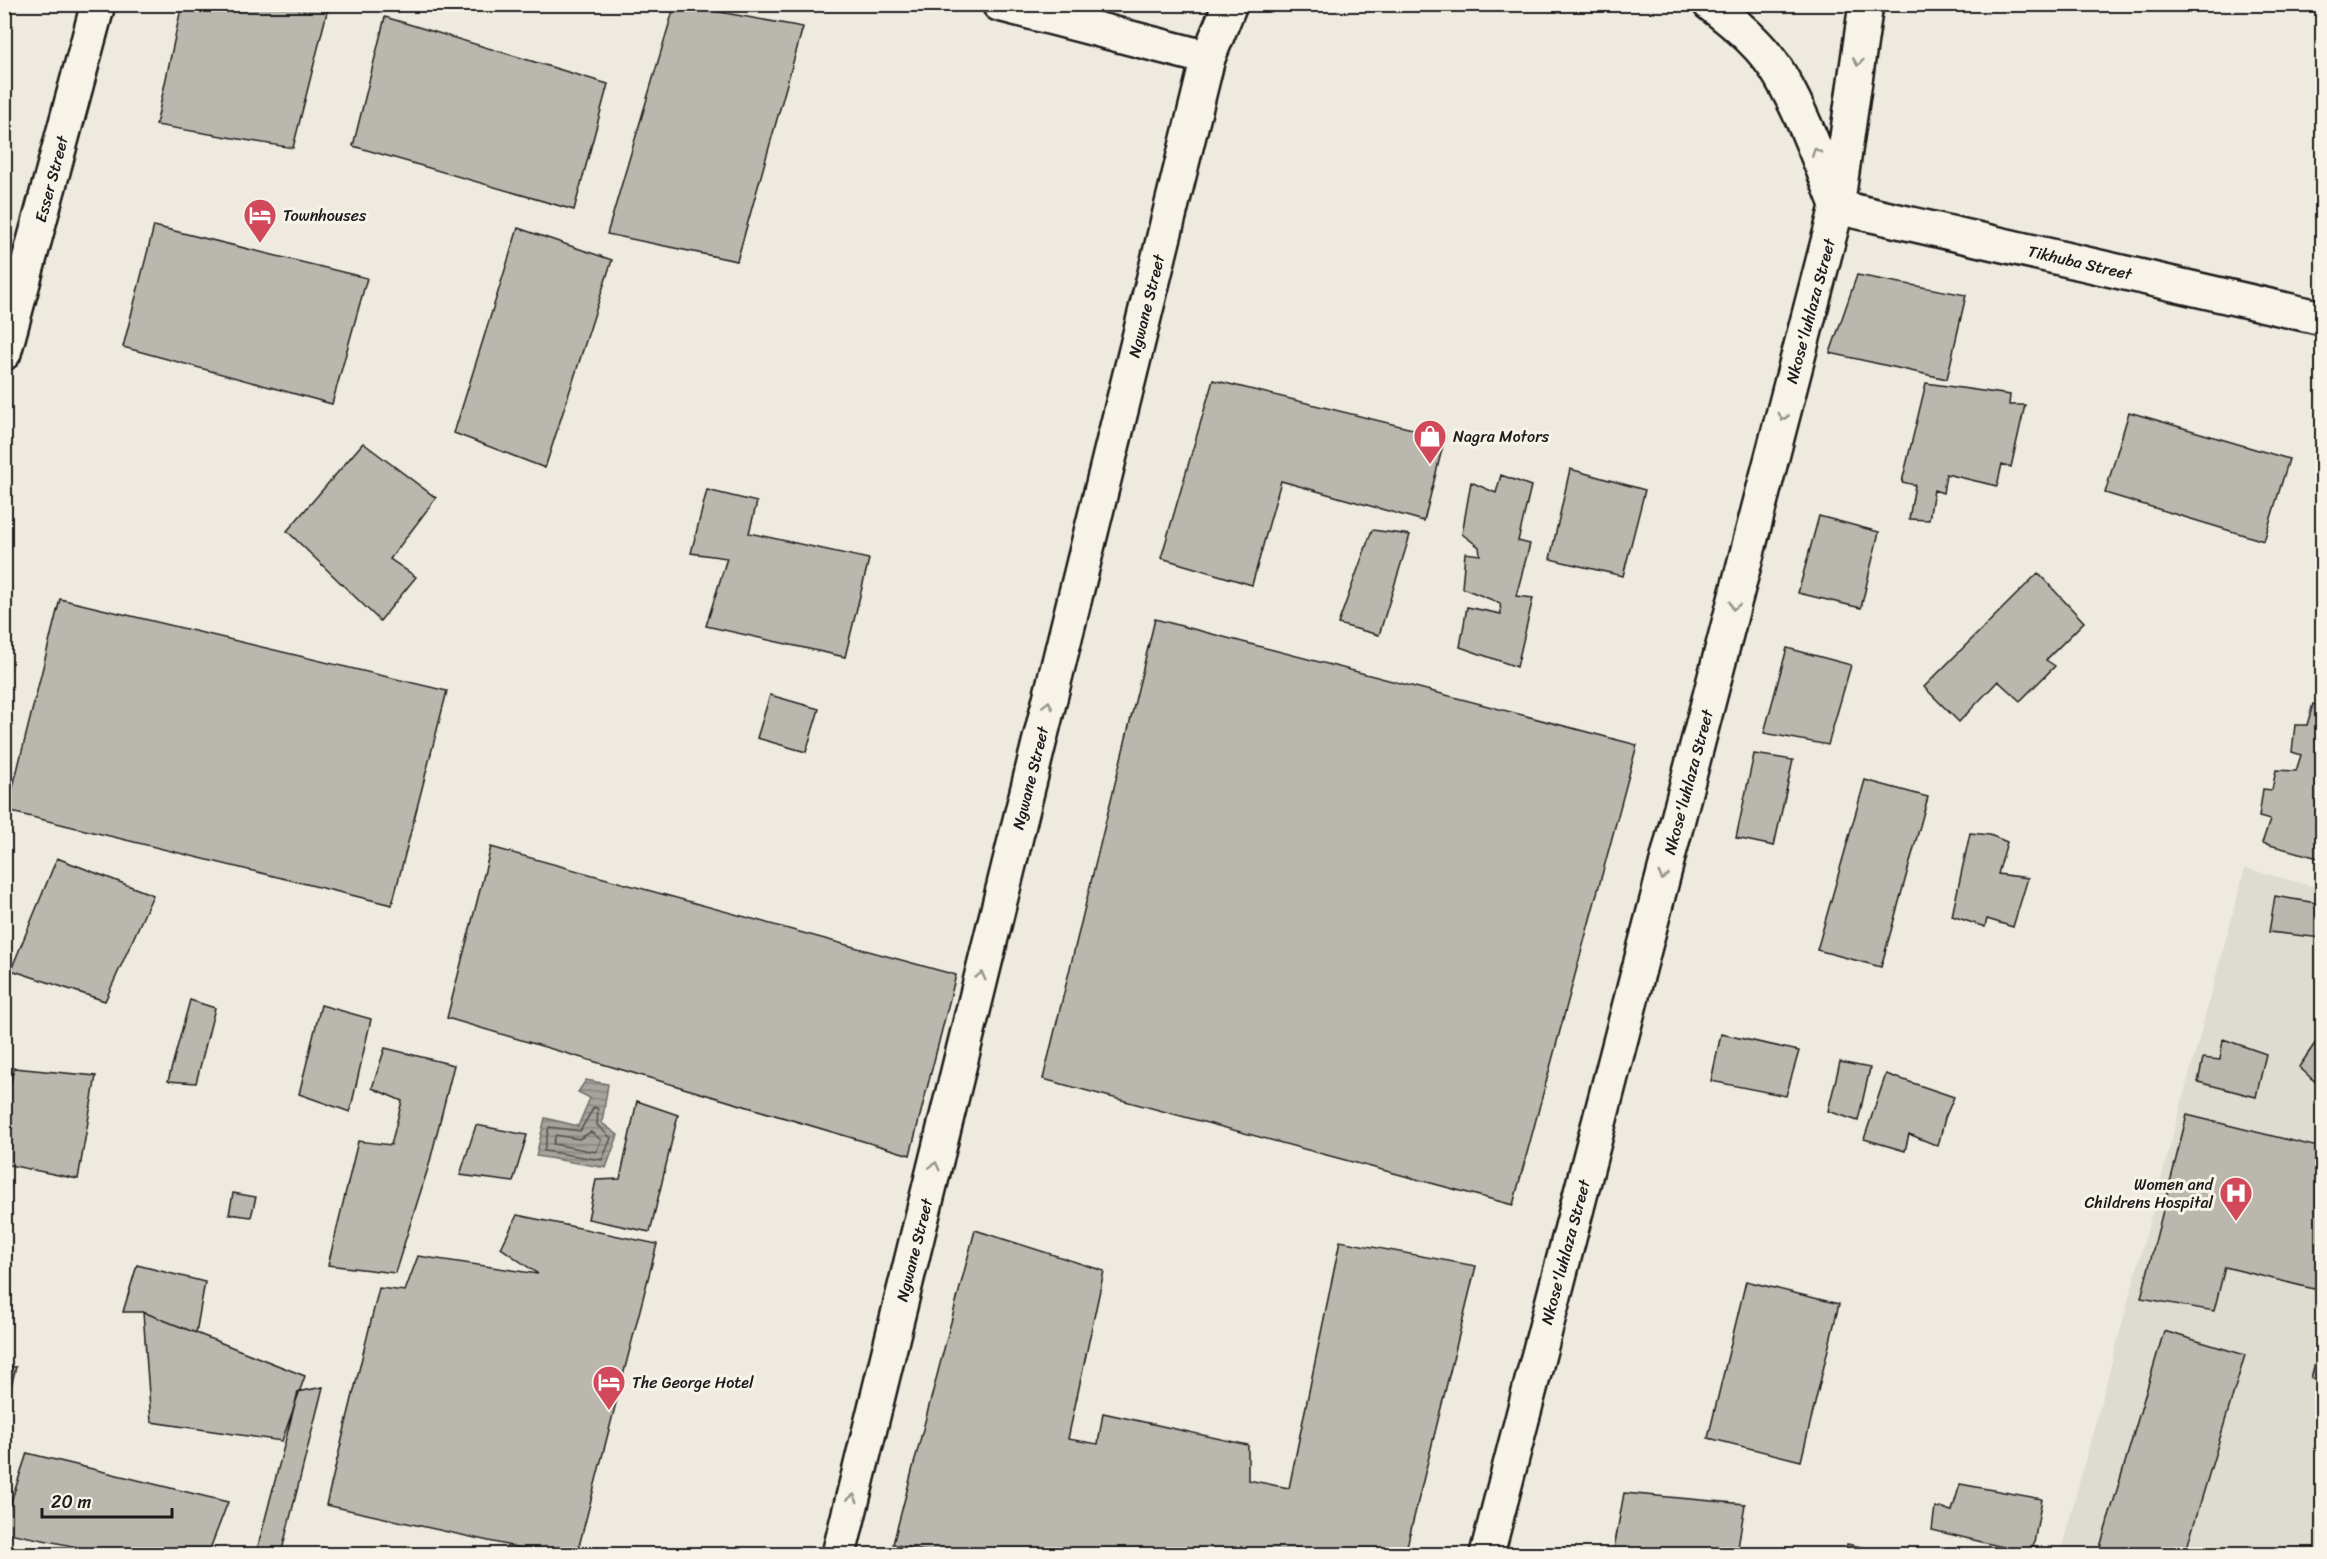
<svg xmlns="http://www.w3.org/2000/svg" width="2327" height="1559" font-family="Sriracha,sans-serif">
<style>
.built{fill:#dedbd1}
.water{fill:url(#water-rules);stroke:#6f6d69;stroke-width:1.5}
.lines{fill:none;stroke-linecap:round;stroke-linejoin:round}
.shore{stroke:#535250;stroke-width:1.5}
.building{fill:#bab7af;stroke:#1c1c1c;stroke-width:1.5}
.street-casing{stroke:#1c1c1c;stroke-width:38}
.secondary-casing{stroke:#1c1c1c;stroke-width:38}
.primary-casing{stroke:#1c1c1c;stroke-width:38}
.street{stroke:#f7f3e8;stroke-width:33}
.secondary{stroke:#f7f3e8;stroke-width:33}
.primary{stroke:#f7f3e8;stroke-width:33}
.oneway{stroke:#94928c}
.labels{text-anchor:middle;stroke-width:6;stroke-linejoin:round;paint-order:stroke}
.street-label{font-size:16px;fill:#1c1c1c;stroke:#f7f3e8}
.poi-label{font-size:16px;fill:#1c1c1c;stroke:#f7f3e8;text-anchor:start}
</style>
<defs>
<pattern id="water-rules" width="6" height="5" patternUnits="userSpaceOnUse" patternTransform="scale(1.5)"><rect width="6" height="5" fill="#a6a39d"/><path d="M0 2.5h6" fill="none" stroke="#86847f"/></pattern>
</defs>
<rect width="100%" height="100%" fill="#eeeae0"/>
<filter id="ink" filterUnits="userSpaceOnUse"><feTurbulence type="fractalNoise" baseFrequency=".0167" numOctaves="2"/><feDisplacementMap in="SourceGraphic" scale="12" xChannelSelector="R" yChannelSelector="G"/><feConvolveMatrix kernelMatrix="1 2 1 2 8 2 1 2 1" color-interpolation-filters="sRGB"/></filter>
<g filter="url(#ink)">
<path class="built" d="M2245,868l77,21v665h-262z"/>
<path class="water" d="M586,1080l22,4 -6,39 16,12 -12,33 -70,-12 9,-38 33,8 12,-28 -12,-6z"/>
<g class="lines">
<path class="shore" d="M594,1107l4,2 -1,16 14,13 -9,22 -58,-9 5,-24 31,4z
M591,1132l10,8 -5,12 -43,-8 3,-9 23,4z"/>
</g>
<path class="building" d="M182,4h147l-36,144 -137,-23z
M675,4l128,23 -66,234 -130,-27z
M385,17l223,67 -34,126 -221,-64z
M154,226l213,52 -35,126 -209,-57z
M518,228l94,32 -67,208 -91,-35z
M1857,275l109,20 -19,84 -117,-26z
M1213,380l232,57 -21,84 -143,-40 -29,104 -91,-27z
M1926,383l84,12 -1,10h16l-14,62 -9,-3 -5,22 -51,-12 -3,19 -9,-3 -5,30 -20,-1 6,-34 -13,-3z
M2129,412l160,47 -25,82 -159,-48z
M363,443l73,55 -46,61 26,18 -36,44 -93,-90z
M1570,469l75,21 -22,86 -73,-17z
M1501,475l30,11 -13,55 12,3 -14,52 17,2 -16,69 -57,-20 7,-40 34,7 -1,-11 -38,-15 3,-35 15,2 -1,-8 -17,-13 9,-52 25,11z
M707,490l50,12 -8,31 120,26 -24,98 -139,-31 21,-68 -36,-5z
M1819,516l60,16 -18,76 -63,-15z
M1372,530l38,5 -31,100 -41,-11z
M2038,573l46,49 -38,38 9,6 -35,35 -22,-20 -39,41 -35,-35z
M60,599l387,92 -55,214 -385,-94z
M1155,619l482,126 -124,460 -470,-126z
M1787,648l64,17 -23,80 -64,-12z
M770,695l49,14 -13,43 -49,-14z
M2313,704l9,2v153l-60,-16 8,-23 -11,-3 4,-28 9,1 4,-20 20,1 5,-16 -9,-3 3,-27h12z
M1754,754l39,6 -19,86 -38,-8z
M1865,780l63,17 -47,170 -64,-17z
M1970,833l20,2 17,7 -9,32 30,4 -15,49 -26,-8 -2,8 -33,-11z
M491,847l465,128 -46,180 -463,-137z
M57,858l96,37 -48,106 -94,-31z
M2275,896l47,8v34l-53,-6z
M190,1000l25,8 -19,75 -28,-2z
M321,1005l50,14 -21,93 -51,-18z
M2322,1033v55l-23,-21z
M1721,1034l78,17 -13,45 -75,-15z
M2223,1039l43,15 -10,43 -58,-15 5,-24 17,2z
M385,1048l69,17 -25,100 -34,108 -67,-8 30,-124 33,4 11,-44 -30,-13z
M1840,1062l30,6 -12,53 -30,-10z
M14,1068l82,8 -18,103 -74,-15v-53z
M1886,1074l68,23 -9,21 -7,28 -29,-12 -4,17 -41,-12z
M637,1101l41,14 -28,117 -62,-13 8,-39 24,-1z
M2187,1115l135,33v143l-97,-24 -11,44 -73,-13z
M476,1125l51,10 -14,47 -53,-7z
M233,1193l23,4 -5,20 -22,-3z
M517,1215l140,29 -80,310h-30l-221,-49 53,-217 26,3 13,-35 120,18 -37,-26z
M975,1230l129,41 -36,168 30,5 5,-31 145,32v35l41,8 51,-247 136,25 -71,288h-469l-43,-10z
M137,1265l68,17 -9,51 -53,-21h-20z
M1746,1281l93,23 -38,157 -93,-23z
M143,1312l162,64 -23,65 -131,-19z
M2164,1331l81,24 -60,199h-87z
M2322,1336v45l-11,-3z
M4,1366l12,1 -12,47z
M323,1387l-42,167h-25l42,-162z
M27,1453l201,49 -20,52h-97l-107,-22v-9z
M1960,1484l82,15 -10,55 -100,-24 3,-23 17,4z
M1624,1493l121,11 -8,50h-124z
M1847,1544l47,10h-50z"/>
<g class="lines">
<defs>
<path id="street" d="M999,4l209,54
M4,353l94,-349"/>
<path id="secondary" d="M1837,207l485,111"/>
<path id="primary" d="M1710,4c26,20 55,44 71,73 23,40 39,85 56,128
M839,1554l369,-1496 22,-54
M1487,1554l350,-1347 29,-203"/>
</defs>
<use href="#street" class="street-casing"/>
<use href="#secondary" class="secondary-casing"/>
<use href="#primary" class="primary-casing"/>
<use href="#street" class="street"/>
<use href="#secondary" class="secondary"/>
<use href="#primary" class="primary"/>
</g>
<defs><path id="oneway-chevron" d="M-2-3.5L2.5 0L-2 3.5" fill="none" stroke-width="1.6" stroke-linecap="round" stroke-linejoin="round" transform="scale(1.5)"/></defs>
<g class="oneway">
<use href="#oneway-chevron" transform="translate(1858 62) rotate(98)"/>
<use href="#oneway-chevron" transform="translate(1816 152) rotate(-112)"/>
<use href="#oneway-chevron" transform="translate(1783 417) rotate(105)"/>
<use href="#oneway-chevron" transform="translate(1734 606) rotate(105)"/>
<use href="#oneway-chevron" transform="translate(1048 705) rotate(-76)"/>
<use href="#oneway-chevron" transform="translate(1663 876) rotate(105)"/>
<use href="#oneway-chevron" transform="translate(981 976) rotate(-76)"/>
<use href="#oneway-chevron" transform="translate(935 1166) rotate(-76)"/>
<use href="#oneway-chevron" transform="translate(853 1498) rotate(-76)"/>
</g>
</g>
<defs>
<symbol id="hotel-pin" viewBox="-11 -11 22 30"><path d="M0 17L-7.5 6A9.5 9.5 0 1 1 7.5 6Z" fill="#d1495b" stroke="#f7f3e8"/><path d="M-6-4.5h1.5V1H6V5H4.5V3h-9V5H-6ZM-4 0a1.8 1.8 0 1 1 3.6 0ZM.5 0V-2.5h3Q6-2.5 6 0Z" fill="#fff"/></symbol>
<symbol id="shop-pin" viewBox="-11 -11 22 30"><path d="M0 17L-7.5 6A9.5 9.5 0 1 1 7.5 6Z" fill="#d1495b" stroke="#f7f3e8"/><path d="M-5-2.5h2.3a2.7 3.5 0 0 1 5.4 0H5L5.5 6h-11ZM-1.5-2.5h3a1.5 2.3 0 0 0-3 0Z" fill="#fff"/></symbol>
<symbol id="hospital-pin" viewBox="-11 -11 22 30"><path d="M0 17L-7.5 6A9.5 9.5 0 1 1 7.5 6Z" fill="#d1495b" stroke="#f7f3e8"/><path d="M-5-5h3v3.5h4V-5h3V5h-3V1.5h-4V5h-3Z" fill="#fff"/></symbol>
</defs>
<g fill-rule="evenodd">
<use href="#hotel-pin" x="241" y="196" width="38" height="52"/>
<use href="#shop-pin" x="1411" y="417" width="38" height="52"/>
<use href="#hospital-pin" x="2217" y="1174" width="38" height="52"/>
<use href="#hotel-pin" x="590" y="1363" width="38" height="52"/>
</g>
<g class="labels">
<g class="street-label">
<text transform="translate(51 179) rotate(-75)" y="6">Esser Street</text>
<text transform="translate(2080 262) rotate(13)" y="6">Tikhuba Street</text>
<text transform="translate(1146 306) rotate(-76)" y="6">Ngwane Street</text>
<text transform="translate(1810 311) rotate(-75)" y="6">Nkose'luhlaza Street</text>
<text transform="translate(1030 778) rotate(-76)" y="6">Ngwane Street</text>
<text transform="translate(1688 782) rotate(-75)" y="6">Nkose'luhlaza Street</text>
<text transform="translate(914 1250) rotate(-76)" y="6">Ngwane Street</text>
<text transform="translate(1565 1252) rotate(-75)" y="6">Nkose'luhlaza Street</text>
</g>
<g class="poi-label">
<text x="283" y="221">Townhouses</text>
<text x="1453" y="442">Nagra Motors</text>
<text x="2213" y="1190" text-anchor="end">Women and<tspan x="2213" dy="18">Childrens Hospital</tspan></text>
<text x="632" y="1388">The George Hotel</text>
</g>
</g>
<rect width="2327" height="1559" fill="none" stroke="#f7f3e8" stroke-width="24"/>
<rect x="12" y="12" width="2303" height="1535" fill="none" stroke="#1c1c1c" stroke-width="2" filter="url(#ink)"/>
<path d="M42 1508v9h130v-9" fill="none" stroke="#1c1c1c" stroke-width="3"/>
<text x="51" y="1508" font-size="18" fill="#1c1c1c" stroke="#f7f3e8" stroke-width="4.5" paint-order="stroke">20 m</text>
</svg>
